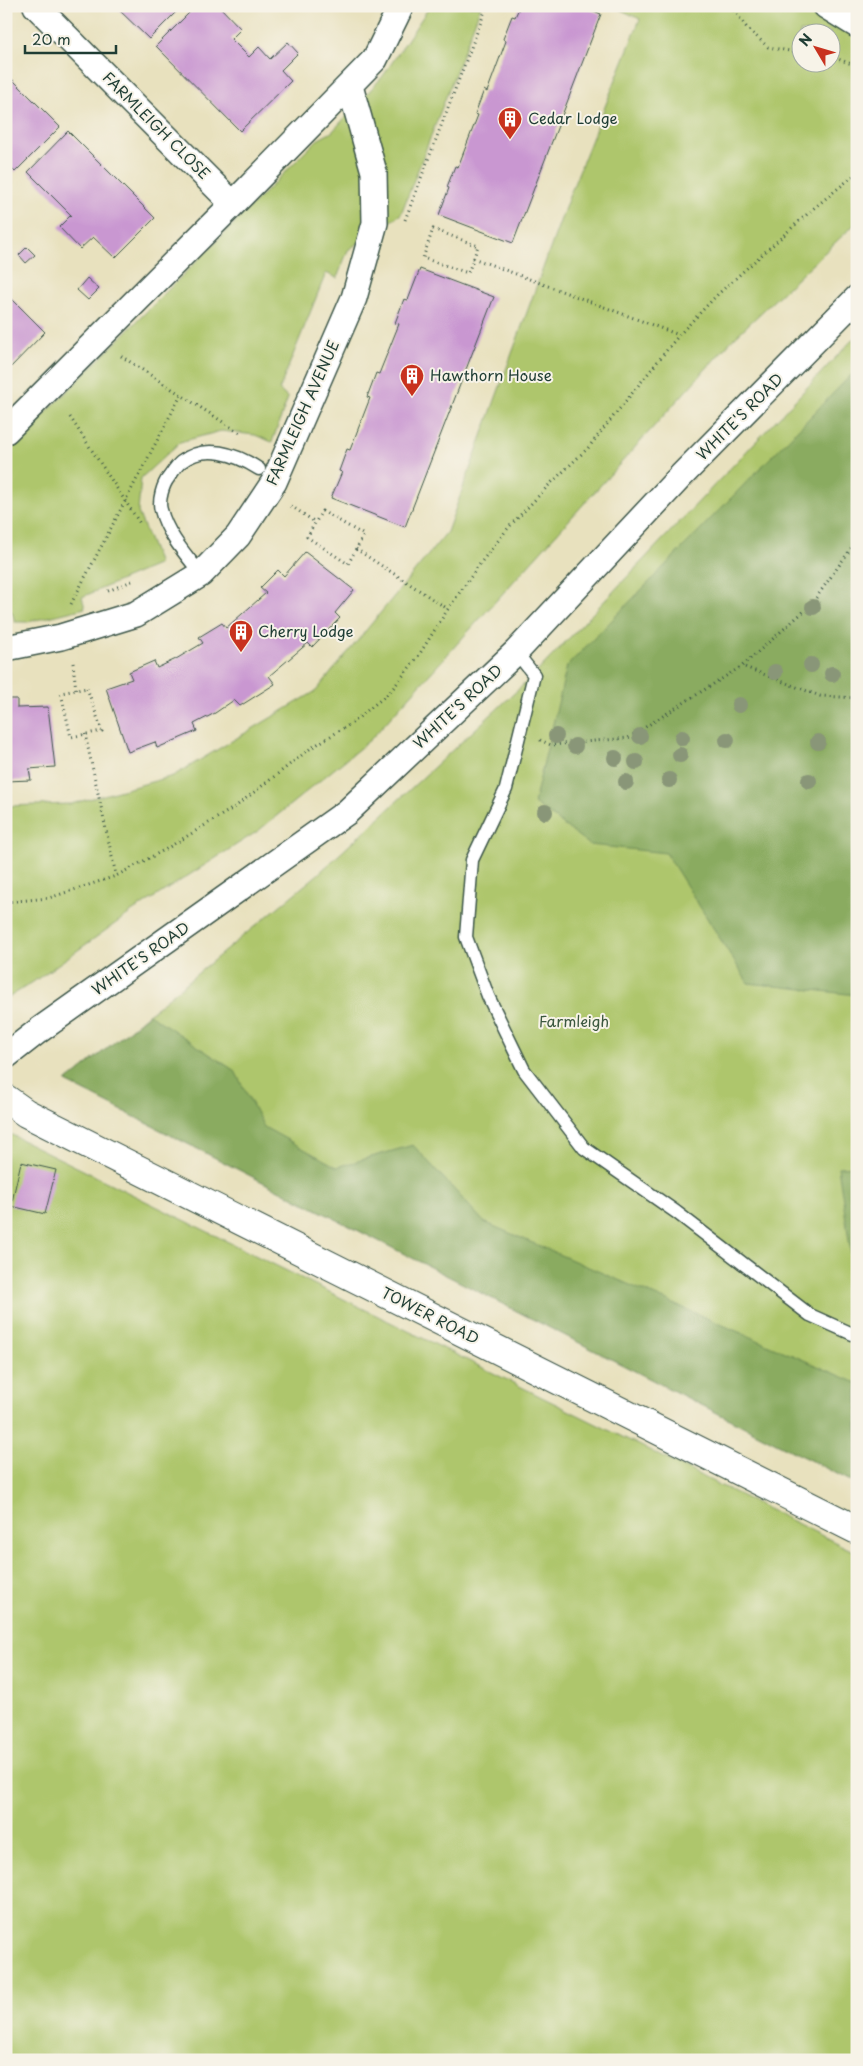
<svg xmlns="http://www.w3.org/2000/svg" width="863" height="2066" font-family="'Playpen Sans',sans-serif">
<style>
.green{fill:#aec66c;stroke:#668250;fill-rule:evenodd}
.forest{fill:#8aab60;stroke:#54744a}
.building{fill:#c997d1}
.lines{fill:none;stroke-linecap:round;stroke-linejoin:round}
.service-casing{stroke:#3d5649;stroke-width:15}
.minor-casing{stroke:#3d5649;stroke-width:28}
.tertiary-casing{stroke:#3d5649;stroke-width:30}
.path{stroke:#3d5649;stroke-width:3;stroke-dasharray:1 4;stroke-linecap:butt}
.service{stroke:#fff;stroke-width:12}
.minor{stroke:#fff;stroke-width:25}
.tertiary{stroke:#fff;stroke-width:28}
.tree{fill:#899678}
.labels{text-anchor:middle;stroke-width:4;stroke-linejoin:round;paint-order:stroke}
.poi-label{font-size:15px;fill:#1f3d34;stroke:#f7f3e8;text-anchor:start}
.street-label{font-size:15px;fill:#1f3d34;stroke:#f7f3e8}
.park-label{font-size:15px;fill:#3c583f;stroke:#f7f3e8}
</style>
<rect width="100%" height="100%" fill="#f7f3e8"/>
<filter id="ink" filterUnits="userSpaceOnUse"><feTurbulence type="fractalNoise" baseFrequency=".02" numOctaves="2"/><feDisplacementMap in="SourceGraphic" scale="10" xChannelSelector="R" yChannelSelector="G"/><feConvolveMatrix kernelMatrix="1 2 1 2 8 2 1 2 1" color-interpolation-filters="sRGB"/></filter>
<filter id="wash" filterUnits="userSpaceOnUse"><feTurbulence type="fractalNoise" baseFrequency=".0096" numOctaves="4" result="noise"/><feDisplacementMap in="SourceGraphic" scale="20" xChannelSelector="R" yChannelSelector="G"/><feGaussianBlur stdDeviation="1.12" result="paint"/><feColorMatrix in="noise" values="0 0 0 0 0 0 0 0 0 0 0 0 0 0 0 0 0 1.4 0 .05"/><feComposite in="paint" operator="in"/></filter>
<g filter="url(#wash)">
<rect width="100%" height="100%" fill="#e8e1be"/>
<path class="green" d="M430,6h51l-80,208 -53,36 -11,28 -11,-5 -47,117 9,8 -16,44 -17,-7 -34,-4 -41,11 -39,36 -3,34 21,52 -77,33 3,11 -57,14h-13l-3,-10 -6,-1v-158l311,-313 15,-8 51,-56z
M613,6h244v216l-124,117 -362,400 -113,92 -125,80 -100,71 -22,14h-5v-190l65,-2 102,-28 143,-85 131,-159 123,-338 70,-175zM800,32h30v30h-30z
M857,335v1149l-791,-402 251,-207 217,-200z
M6,1132l851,421v507h-851z"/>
<path class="forest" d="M857,369v626l-109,-12 -82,-130 -76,-8 -56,-42 33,-137z
M149,1014l86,57 29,56 73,40 76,-22 71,77 373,161v101l-791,-402z
M857,1166v115l-2,-1 -17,-113z"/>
<g id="blocks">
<path class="building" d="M115,6h67l-33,33z
M196,6l4,2 2,-2h17l22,23 -10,10 18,18 10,-10 11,12 18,-17 10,11 -17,17 10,11 -51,50 -84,-85z
M520,6h62l19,8 -88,229 -74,-28 10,-27 -2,-1 8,-21 3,1 20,-52 -3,-1 9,-24 3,2 19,-51 -3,-2 9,-23 3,1z
M6,73l54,54 -45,45 -9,-9z
M68,131l87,87 -40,40 -22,-21 -13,12 -21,-22 12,-12 -43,-43z
M27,247l8,8 -9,8 -7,-8z
M420,269l74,28 -89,230 -74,-29 11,-26 -3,-1 8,-22 3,1 20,-52 -3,-1 9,-24 3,1 20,-50 -4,-1 9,-24 4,1z
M87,278l12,11 -11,11 -11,-10z
M6,293l39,39 -39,40z
M305,552l49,38 -19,23 5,5 -28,29 -4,-4 -39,33 6,8 -35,22 -6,-6 -19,13 -21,11 3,7 -40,17 -2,-6 -27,10 -22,-64 26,-9 -3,-7 25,-11 3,7 19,-9 27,-16 -4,-6 23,-14 4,5 40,-35 -6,-5 18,-18 6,6z
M6,699h11v9l31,-1 7,60 -26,2 2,11 -25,1z
M21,1162l35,8 -11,44 -34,-8z"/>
</g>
</g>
<g filter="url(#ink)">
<use href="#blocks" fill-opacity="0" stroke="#3d5649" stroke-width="1"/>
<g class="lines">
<defs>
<path id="service" d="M201,574c-15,-19 -34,-40 -40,-64 -3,-9 2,-26 8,-33 3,-4 7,-11 12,-15 24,-19 55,-8 78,7
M516,652l18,23 -28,114 -34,71 -6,77 22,59 36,74 60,78 92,64 134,103 47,21"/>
<path id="minor" d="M36,6l197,198
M826,6l31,19
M6,431l227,-227 142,-145 26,-53
M6,648l55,-11 75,-23 65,-40 37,-38 36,-54 80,-184 21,-75 -1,-51 -24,-86
M6,1056l32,-25 309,-219 169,-160 166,-177 175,-177"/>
<path id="tertiary" d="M6,1099l20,14 831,417"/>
</defs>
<use href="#service" class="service-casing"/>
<use href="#minor" class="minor-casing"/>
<use href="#tertiary" class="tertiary-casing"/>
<path class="path" d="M731,6l16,22 21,19 32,6
M830,56l27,10
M405,220l82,-214
M433,229l45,17 -10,27 -45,-15z
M473,258l206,77
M121,356l119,77
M70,417l71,108
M291,506l24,16
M322,511l42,24 -16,29 -41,-27z
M857,540l-46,65 -69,61 78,30 37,2
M356,549l92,60
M108,591l26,-11
M71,604l110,-209
M6,613h3v5
M73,663l3,27
M87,688l15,43 -31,6 -10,-44z
M85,734l31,141
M540,740l11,5 77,-7 114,-72
M6,902l43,-4 67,-22 50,-27 69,-42 76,-59 41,-25 38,-31 27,-34 31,-49 34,-48 27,-34 40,-42 39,-37 91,-113 39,-41 96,-86 43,-35"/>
<use href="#service" class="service"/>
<use href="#minor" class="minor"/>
<use href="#tertiary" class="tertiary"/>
</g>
<g class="tree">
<circle cx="813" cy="607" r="8"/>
<circle cx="811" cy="665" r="8"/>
<circle cx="775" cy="672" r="8"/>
<circle cx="832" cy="674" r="8"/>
<circle cx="739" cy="705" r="8"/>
<circle cx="556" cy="736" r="8"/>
<circle cx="640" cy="736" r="8"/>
<circle cx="682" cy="738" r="8"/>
<circle cx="727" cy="740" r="8"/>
<circle cx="818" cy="742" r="8"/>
<circle cx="575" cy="746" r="8"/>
<circle cx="680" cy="755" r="8"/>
<circle cx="615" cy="758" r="8"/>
<circle cx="636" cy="762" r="8"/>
<circle cx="669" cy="780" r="8"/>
<circle cx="809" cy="781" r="8"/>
<circle cx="626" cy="782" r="8"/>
<circle cx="545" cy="812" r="8"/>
</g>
</g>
<defs>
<symbol id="building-pin" viewBox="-11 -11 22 30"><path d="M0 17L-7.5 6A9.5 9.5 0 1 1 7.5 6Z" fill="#c8321e" stroke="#f7f3e8"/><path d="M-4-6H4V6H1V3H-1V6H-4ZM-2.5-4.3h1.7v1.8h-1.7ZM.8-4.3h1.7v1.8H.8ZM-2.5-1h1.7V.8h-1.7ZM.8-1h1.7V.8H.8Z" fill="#fff"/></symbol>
</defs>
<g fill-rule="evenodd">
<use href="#building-pin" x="496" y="105" width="28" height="38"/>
<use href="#building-pin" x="398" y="362" width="28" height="38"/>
<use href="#building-pin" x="227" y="618" width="28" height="38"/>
</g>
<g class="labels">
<g class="poi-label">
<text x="528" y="124">Cedar Lodge</text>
<text x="430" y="381">Hawthorn House</text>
<text x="258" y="637">Cherry Lodge</text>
</g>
<g class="street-label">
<text transform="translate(156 126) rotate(45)" y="5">FARMLEIGH CLOSE</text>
<text transform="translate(303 413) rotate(-66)" y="5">FARMLEIGH AVENUE</text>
<text transform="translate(740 417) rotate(-45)" y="5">WHITE'S ROAD</text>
<text transform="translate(458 707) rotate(-43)" y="5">WHITE'S ROAD</text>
<text transform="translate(141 959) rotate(-35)" y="5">WHITE'S ROAD</text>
<text transform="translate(430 1316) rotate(27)" y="5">TOWER ROAD</text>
</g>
<g class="park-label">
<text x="574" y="1027">Farmleigh</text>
</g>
</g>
<rect width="863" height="2066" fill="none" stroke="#f7f3e8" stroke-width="25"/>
<g transform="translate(816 48) rotate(308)"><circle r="24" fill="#f7f3e8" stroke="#a1aaa0"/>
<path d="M0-4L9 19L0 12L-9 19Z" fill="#c8321e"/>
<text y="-8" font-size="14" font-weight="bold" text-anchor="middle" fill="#1f3d34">N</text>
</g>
<path d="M25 45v8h91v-8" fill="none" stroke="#1f3d34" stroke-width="2.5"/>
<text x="32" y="45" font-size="15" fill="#1f3d34" stroke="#f7f3e8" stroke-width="4" paint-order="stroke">20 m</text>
</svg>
